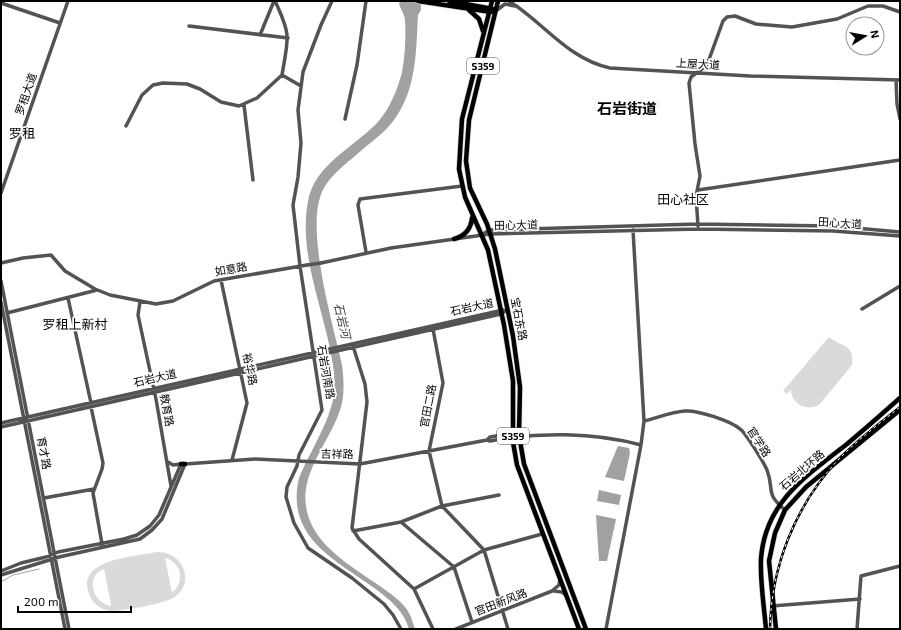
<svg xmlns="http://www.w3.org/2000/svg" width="901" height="630" font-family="'Exo 2','Noto Sans SC',sans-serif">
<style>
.green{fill:#dadada;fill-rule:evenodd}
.water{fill:#a1a1a1}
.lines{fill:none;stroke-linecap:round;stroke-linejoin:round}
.stream{stroke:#a1a1a1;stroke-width:1}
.major-casing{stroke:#dbdbdb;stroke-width:6}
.minor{stroke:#535353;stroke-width:3.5}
.major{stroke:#000;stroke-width:4.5}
.rail-casing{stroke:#000;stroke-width:2.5}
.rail{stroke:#fff;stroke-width:1;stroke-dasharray:3;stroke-linecap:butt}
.minor-bridge{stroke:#535353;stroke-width:3.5}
.labels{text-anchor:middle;stroke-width:3.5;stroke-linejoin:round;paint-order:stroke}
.shield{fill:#fff;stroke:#4c4c4c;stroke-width:1}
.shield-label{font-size:10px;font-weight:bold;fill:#000}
.street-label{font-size:11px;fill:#000;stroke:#fff}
.water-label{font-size:12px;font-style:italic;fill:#424242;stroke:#fff}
.quarter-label{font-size:13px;fill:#000;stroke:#fff}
.district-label{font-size:15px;font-weight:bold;fill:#000;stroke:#fff}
</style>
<rect width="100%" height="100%" fill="#fff"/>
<path class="green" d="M829,337c11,10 26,6 23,28l-33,40c-13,6 -27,0 -28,-15l-4,4 -4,-3z
M156,552c25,-2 40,28 20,44 -9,8 -51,14 -64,15 -9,-1 -18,-5 -22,-15 -17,-37 45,-39 66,-44zM165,558c17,4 20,24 7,35zM104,569l7,36 -1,1c-18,-4 -25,-30 -6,-37z"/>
<path class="water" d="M399,1h22v9l-3,5c-2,35 -1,74 -24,105 -8,11 -20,20 -31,29 -14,13 -33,25 -41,43 -17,38 11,132 20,173 2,16 3,33 -3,48 -11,30 -38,60 -33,93 5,40 49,62 78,83 10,7 21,15 26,26 2,4 3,9 5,14h-6c-6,-19 -17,-27 -32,-39 -41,-30 -92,-52 -78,-112 10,-25 33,-59 35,-86 2,-16 -2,-32 -5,-48 -10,-46 -30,-95 -21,-143 7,-37 45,-53 69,-78 12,-13 21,-34 25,-51 3,-15 4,-36 3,-51 0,-8 -6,-12 -6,-20z
M618,446l11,2 1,5 -6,28 -19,-4z
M599,490l22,5 -2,10 -22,-4z
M596,515l20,4 -9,42h-8z"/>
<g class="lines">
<path class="stream" d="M1,582l12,-7 26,-6"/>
<defs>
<path id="major" d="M418,1l73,11
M449,1l44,8
M492,1l-30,118 -3,50 6,28 23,53 16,75 9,56v61l4,23 62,164
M498,1l-29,119 -3,41 4,27 17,36 8,25 18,87 7,51 -1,48 5,29 62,165
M469,10l10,9 4,12
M454,239c11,-3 17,-10 18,-21
M181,464h4
M766,629c-2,-23 -6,-47 -5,-70 4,-57 45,-83 86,-115 18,-15 35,-30 53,-46
M776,629l-7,-68 6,-28 10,-23 21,-23 94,-77"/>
</defs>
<use href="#major" class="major-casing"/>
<path class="minor" d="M275,1c17,36 13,37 7,74l19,11
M332,1l-11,24 -18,47 -5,38 3,33 -3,34 -5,28 7,61 22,144 -23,45 -2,11 -10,21 -1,10 8,26 14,25 44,30 32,26 9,11 8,14
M509,1c35,22 59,58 101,67l140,8 150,4
M1,3l59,20
M497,10l8,-6 10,2
M189,26l99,12
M260,35l14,-34
M896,80l1,24 3,15
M244,105l9,75
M345,119l12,-54 9,-64
M126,126l16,-31 11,-10 10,-2 24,1 13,5 21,13 18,4 18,-8 25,-23
M698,190l202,-30
M1,193l67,-192
M698,226l-2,-30 4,-20 -5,-32 -6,-61 2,-6 16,-12 16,-44 4,-4 8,-1 21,8 36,3 45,-8 31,-13h15l17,6
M482,235l7,-5 209,-6 135,2 67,6
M366,252l-8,-47 2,-6 102,-13
M1,263l22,-5 28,-3 14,16 30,18 15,6 46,9 17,-3 41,-20 93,-16
M321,263l70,-15 99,-14 209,-5 134,2 67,5
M221,280l26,123 -15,57
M1,281l68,348
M68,298l23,105
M1,302l64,327
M140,302l-2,13 18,84 15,87
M862,309l38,-23
M7,313l90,-23
M433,329l10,54 -14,68 13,55 42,44 24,79
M353,346l12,38 2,18 -15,126 7,11 55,50 19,40
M91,407l12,56 -1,6 -9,24 9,51
M644,421c13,-3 27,-9 41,-10 13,-1 46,10 55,18 6,4 24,34 27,41 8,21 -3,22 18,40
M1,423l502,-113
M1,427l500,-113 7,-5
M487,440l3,-3 24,-4
M44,498l50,-9
M401,522l53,45 18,55
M353,531l48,-9 41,-16 57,-11
M1,571l20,-8 25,-6 12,-5 66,-13 13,-4 13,-9 9,-11 22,-51 -8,1 -5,-3
M1,575l58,-18 81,-18 12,-9 10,-11 23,-55 70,-5 105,5 127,-24 3,1c49,-9 103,-9 151,4
M414,589l70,-39 58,-16
M554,591l8,1 4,3
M772,606l88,-7
M456,629l96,-38 7,-6 1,-6
M606,629l35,-184 3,-24 -11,-191
M857,629l4,-53 39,-10"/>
<use href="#major" class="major"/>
<defs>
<path id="rail" d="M770,629c1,-62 25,-123 68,-169 18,-19 41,-36 62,-53"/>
</defs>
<use href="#rail" class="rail-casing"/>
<use href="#rail" class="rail"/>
<path class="minor-bridge" d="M307,265l14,-2"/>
</g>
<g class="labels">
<g class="shield">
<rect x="467" y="58" width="32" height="16" rx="3"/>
<rect x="497" y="428" width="32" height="16" rx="3"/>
</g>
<g class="shield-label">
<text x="483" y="70">S359</text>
<text x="513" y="440">S359</text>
</g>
<g class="street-label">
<text transform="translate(698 64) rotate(3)" y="4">上屋大道</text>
<text transform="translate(26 94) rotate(-71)" y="4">罗租大道</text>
<text transform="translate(840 223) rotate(4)" y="4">田心大道</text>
<text transform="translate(516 225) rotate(-1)" y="4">田心大道</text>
<text transform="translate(231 269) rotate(-10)" y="4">如意路</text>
<text transform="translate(472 307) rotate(-12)" y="4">石岩大道</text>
<text transform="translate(519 319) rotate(79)" y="4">宝石东路</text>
<text transform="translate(250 369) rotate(78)" y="4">裕华路</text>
<text transform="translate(326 372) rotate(80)" y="4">石岩河南路</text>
<text transform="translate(155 378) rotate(-13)" y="4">石岩大道</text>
<text transform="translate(428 406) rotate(-79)" y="4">官田二路</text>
<text transform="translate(167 410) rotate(79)" y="4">教育路</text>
<text transform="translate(759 442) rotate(57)" y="4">官学路</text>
<text transform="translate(44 453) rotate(79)" y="4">育才路</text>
<text transform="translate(337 454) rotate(1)" y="4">吉祥路</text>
<text transform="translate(802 470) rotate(-41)" y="4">石岩北环路</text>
<text transform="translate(501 602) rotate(-21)" y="4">官田新风路</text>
</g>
<g class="water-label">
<text transform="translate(342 321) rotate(77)" y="4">石岩河</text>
</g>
<g class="quarter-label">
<text x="22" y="138">罗租</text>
<text x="683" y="204">田心社区</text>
<text x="75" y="329">罗租上新村</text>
</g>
<g class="district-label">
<text x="627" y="114">石岩街道</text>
</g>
</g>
<rect width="901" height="630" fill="none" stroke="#000000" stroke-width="4"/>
<g transform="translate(865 36) rotate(79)"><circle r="19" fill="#ffffff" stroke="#999999"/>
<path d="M0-3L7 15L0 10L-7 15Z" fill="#000000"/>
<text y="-6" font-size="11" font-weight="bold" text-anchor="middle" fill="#000000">N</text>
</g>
<path d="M18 606v6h113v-6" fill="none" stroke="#000000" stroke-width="2"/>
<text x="24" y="606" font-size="12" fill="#000000" stroke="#ffffff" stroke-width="3" paint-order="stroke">200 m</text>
</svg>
